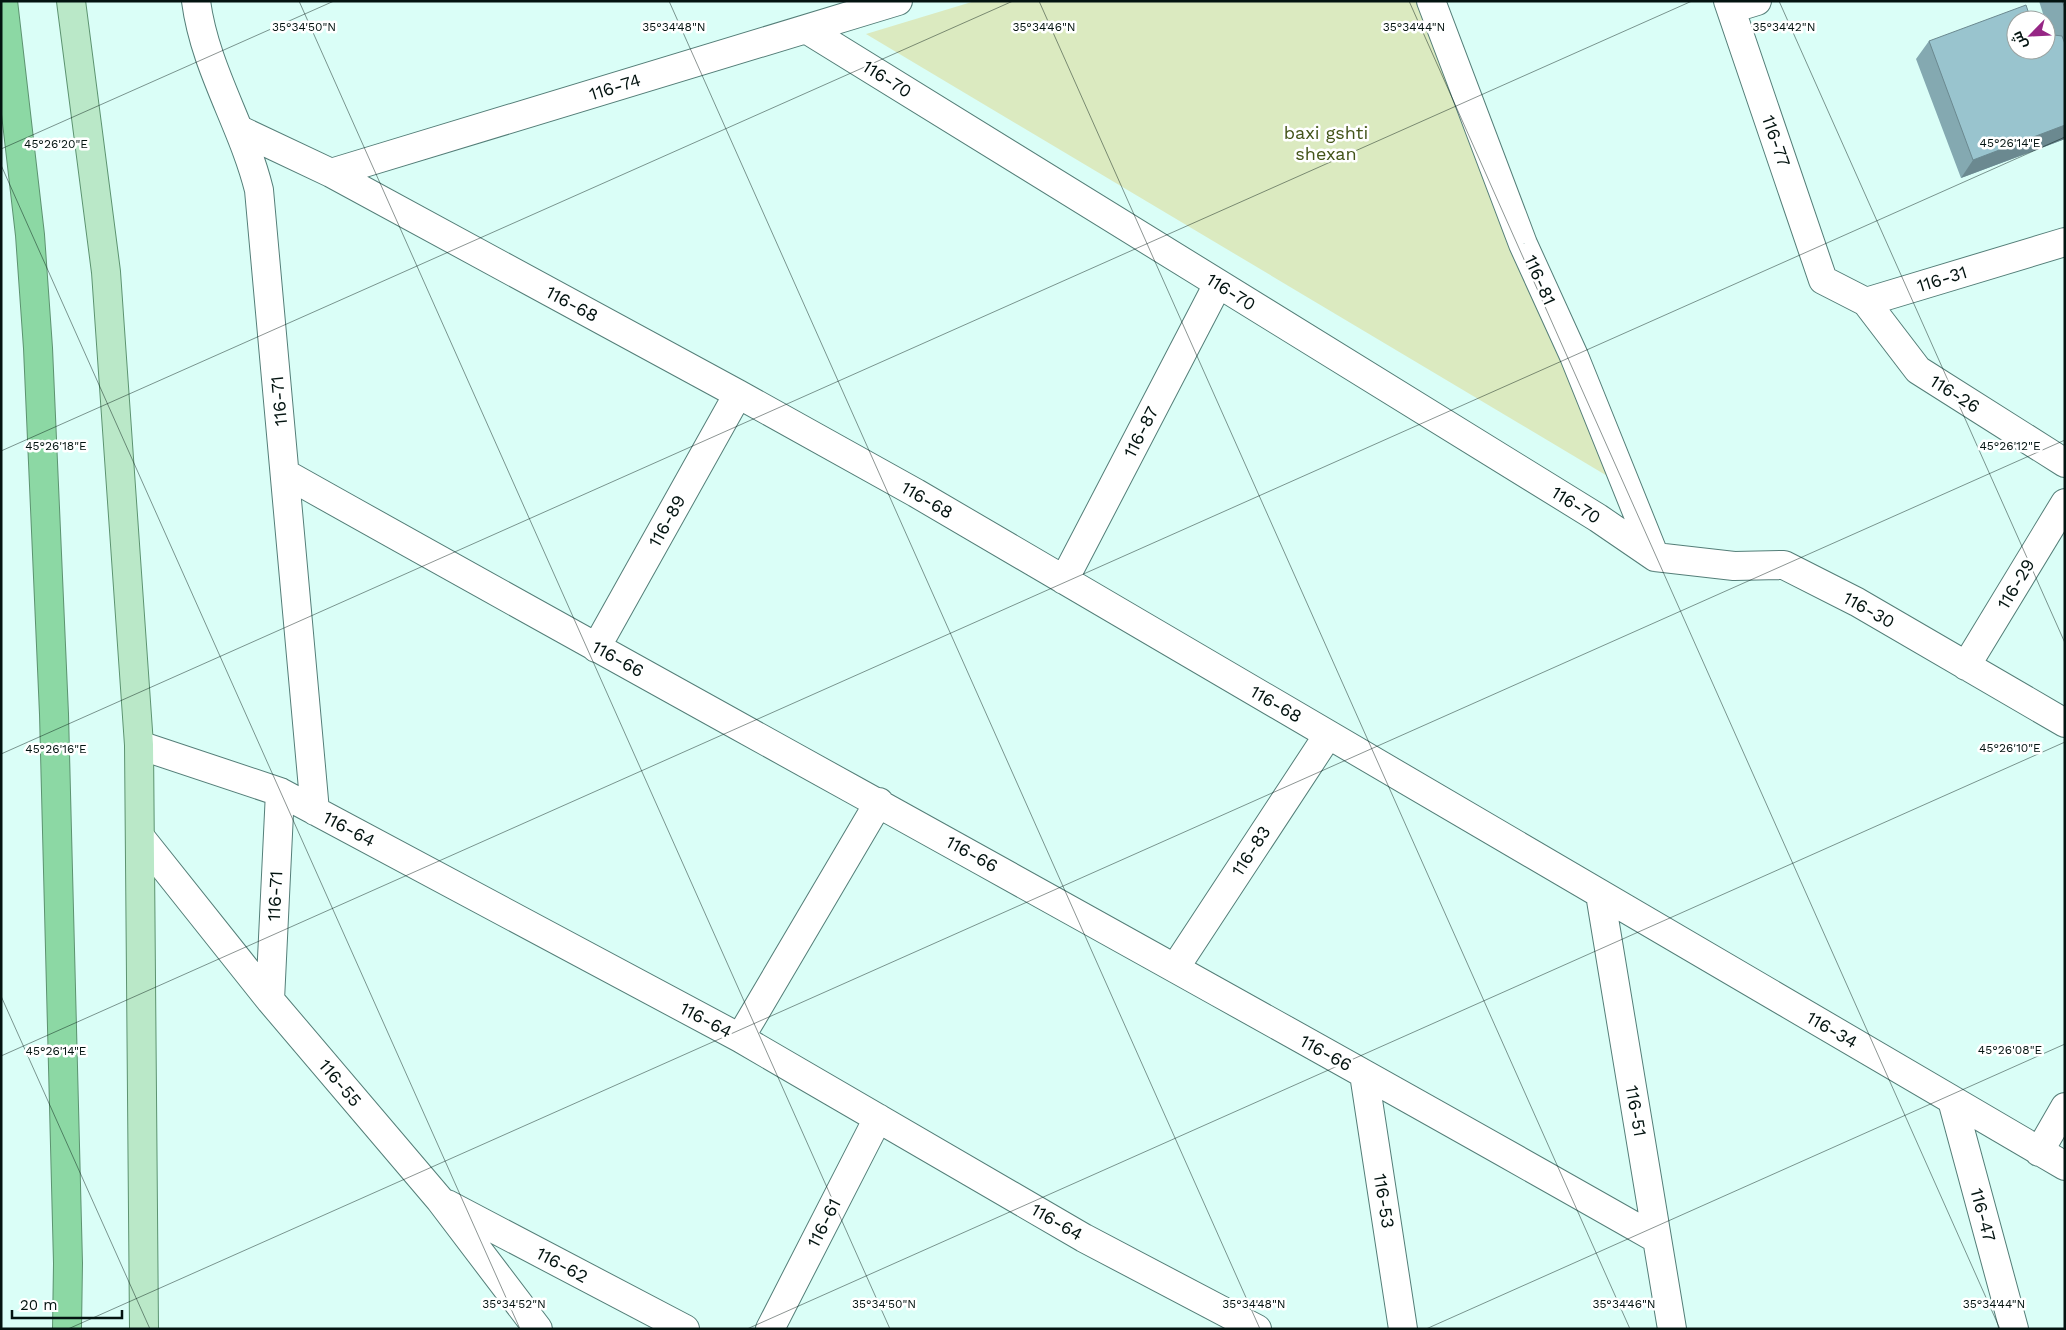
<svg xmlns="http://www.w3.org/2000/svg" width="2066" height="1330" font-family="'Work Sans',Cairo,sans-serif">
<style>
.green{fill:#dbeac0}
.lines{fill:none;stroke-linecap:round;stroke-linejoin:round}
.minor-casing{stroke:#547e78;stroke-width:30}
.major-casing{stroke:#5c9370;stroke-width:30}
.highway-casing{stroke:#5c9370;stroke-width:30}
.minor{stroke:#fff;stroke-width:28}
.major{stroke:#bae8c8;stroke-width:28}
.highway{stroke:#8cd8a4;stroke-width:28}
.wall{fill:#84a9b1}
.shaded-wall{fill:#6b8990}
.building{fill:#99c4ce;stroke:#6b8990}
.ticks{fill:none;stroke:#031310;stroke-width:1;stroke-opacity:0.45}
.labels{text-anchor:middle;stroke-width:5;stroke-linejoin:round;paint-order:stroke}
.street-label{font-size:18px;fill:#031310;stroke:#fff}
.park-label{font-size:18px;fill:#435419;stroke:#fff}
.ticks-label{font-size:12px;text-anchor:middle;fill:#031310;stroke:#fff;stroke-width:5;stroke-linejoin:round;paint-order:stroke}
</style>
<rect width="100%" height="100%" fill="#dafef7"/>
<path class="green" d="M975,1h447l197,482 -753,-449z"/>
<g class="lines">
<defs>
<path id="minor" d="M196,1c9,68 47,124 63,189l56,621
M1431,1l92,243 51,112 81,201
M1728,1l95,279 43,22 199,-60
M1731,9l26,-8
M806,29l792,489 57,39 79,9 50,-1 73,37 208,121
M240,130l91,43 407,221 178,99 1149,673
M331,173l567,-172
M1866,302l52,68 147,93
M286,474c456,256 916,506 1371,765
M1064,580l154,-296
M596,648l142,-254
M1966,666l99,-163
M139,745l141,47 460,246 344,200 173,91
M141,838l129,162 170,200 98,129
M1600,894l72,435
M1175,968l153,-233
M270,1000l10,-208
M740,1038l139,-236
M1364,1074l39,255
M1952,1100l62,229
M2039,1152l26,-45
M447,1204l238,125
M770,1329l108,-211"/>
<path id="major" d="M71,1l35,271 33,473 5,584"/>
<path id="highway" d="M3,1l27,234 8,113 16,366 14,549 -1,66"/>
</defs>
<use href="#minor" class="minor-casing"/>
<use href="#major" class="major-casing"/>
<use href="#highway" class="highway-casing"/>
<use href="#minor" class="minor"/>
<use href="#major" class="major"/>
<use href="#highway" class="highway"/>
</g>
<path class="wall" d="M2039,1h26v138l-104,39 -45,-119 13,-18 87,9 33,-16 -3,-11v-3h-1z"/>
<path class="shaded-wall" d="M2065,125v14l-104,39 12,-18z"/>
<path class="building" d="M2062,1h3v7z
M2026,5l5,15h-15v30h30v-16l16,2 3,8v81l-92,35 -44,-119z"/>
<path class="ticks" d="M299,1l591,1328M669,1l591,1328M1039,1l591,1328M1409,1l591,1328M1779,1l286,642M1,149l333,-148M1,165l519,1164M1,451l1012,-450M1,754l1691,-753M1,996l149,333M1,1056l2064,-919M68,1329l1997,-889M747,1329l1318,-587M1426,1329l639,-285"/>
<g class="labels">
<g class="street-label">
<text transform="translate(887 79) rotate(32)" y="6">116-70</text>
<text transform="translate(615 87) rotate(-17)" y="6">116-74</text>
<text transform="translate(1776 141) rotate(71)" y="6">116-77</text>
<text transform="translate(1942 279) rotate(-17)" y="6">116-31</text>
<text transform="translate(1540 280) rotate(66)" y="6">116-81</text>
<text transform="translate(1231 292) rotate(32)" y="6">116-70</text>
<text transform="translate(572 304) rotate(28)" y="6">116-68</text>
<text transform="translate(1955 394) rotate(32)" y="6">116-26</text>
<text transform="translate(279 401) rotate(-95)" y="6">116-71</text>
<text transform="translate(1141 432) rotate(-63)" y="6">116-87</text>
<text transform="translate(927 500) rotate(30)" y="6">116-68</text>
<text transform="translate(1576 505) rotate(32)" y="6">116-70</text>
<text transform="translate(667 521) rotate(-61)" y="6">116-89</text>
<text transform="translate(2016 584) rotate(-59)" y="6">116-29</text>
<text transform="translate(1869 610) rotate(29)" y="6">116-30</text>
<text transform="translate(618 659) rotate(29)" y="6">116-66</text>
<text transform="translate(1276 704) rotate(30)" y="6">116-68</text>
<text transform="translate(349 829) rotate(28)" y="6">116-64</text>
<text transform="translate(1251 851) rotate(-57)" y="6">116-83</text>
<text transform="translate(972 854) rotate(29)" y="6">116-66</text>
<text transform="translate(275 896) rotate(-87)" y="6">116-71</text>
<text transform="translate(706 1020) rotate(28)" y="6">116-64</text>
<text transform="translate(1832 1030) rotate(30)" y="6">116-34</text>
<text transform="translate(1326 1053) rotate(29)" y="6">116-66</text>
<text transform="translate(340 1083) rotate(50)" y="6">116-55</text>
<text transform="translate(1636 1111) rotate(80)" y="6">116-51</text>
<text transform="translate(1384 1201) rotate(81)" y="6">116-53</text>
<text transform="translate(1983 1215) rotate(75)" y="6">116-47</text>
<text transform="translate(1057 1222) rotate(30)" y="6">116-64</text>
<text transform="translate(824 1223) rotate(-63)" y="6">116-61</text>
<text transform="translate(562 1265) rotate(28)" y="6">116-62</text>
</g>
<g class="park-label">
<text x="1326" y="139">baxi gshti<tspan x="1326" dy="21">shexan</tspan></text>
</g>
</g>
<g class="ticks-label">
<text x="304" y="31">35°34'50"N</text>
<text x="674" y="31">35°34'48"N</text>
<text x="1044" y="31">35°34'46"N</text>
<text x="1414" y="31">35°34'44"N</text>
<text x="1784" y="31">35°34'42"N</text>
<text x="2010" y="147">45°26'14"E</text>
<text x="56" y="148">45°26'20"E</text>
<text x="2010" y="450">45°26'12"E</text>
<text x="56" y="450">45°26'18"E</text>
<text x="2010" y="752">45°26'10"E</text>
<text x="56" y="753">45°26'16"E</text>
<text x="2010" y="1054">45°26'08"E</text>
<text x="56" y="1055">45°26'14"E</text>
<text x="514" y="1308">35°34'52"N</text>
<text x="884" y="1308">35°34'50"N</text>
<text x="1254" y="1308">35°34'48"N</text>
<text x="1624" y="1308">35°34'46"N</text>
<text x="1994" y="1308">35°34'44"N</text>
</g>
<rect width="2066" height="1330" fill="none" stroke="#031310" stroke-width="5"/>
<g transform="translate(2031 35) rotate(246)"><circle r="24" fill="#ffffff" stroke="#9aa19f"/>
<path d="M0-4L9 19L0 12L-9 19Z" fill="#962685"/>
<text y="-8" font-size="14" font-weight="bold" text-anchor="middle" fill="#031310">ش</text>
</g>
<path d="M12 1310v8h110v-8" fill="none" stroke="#031310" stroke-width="2.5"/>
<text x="20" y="1310" font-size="15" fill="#031310" stroke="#ffffff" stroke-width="4" paint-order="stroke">20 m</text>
</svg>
